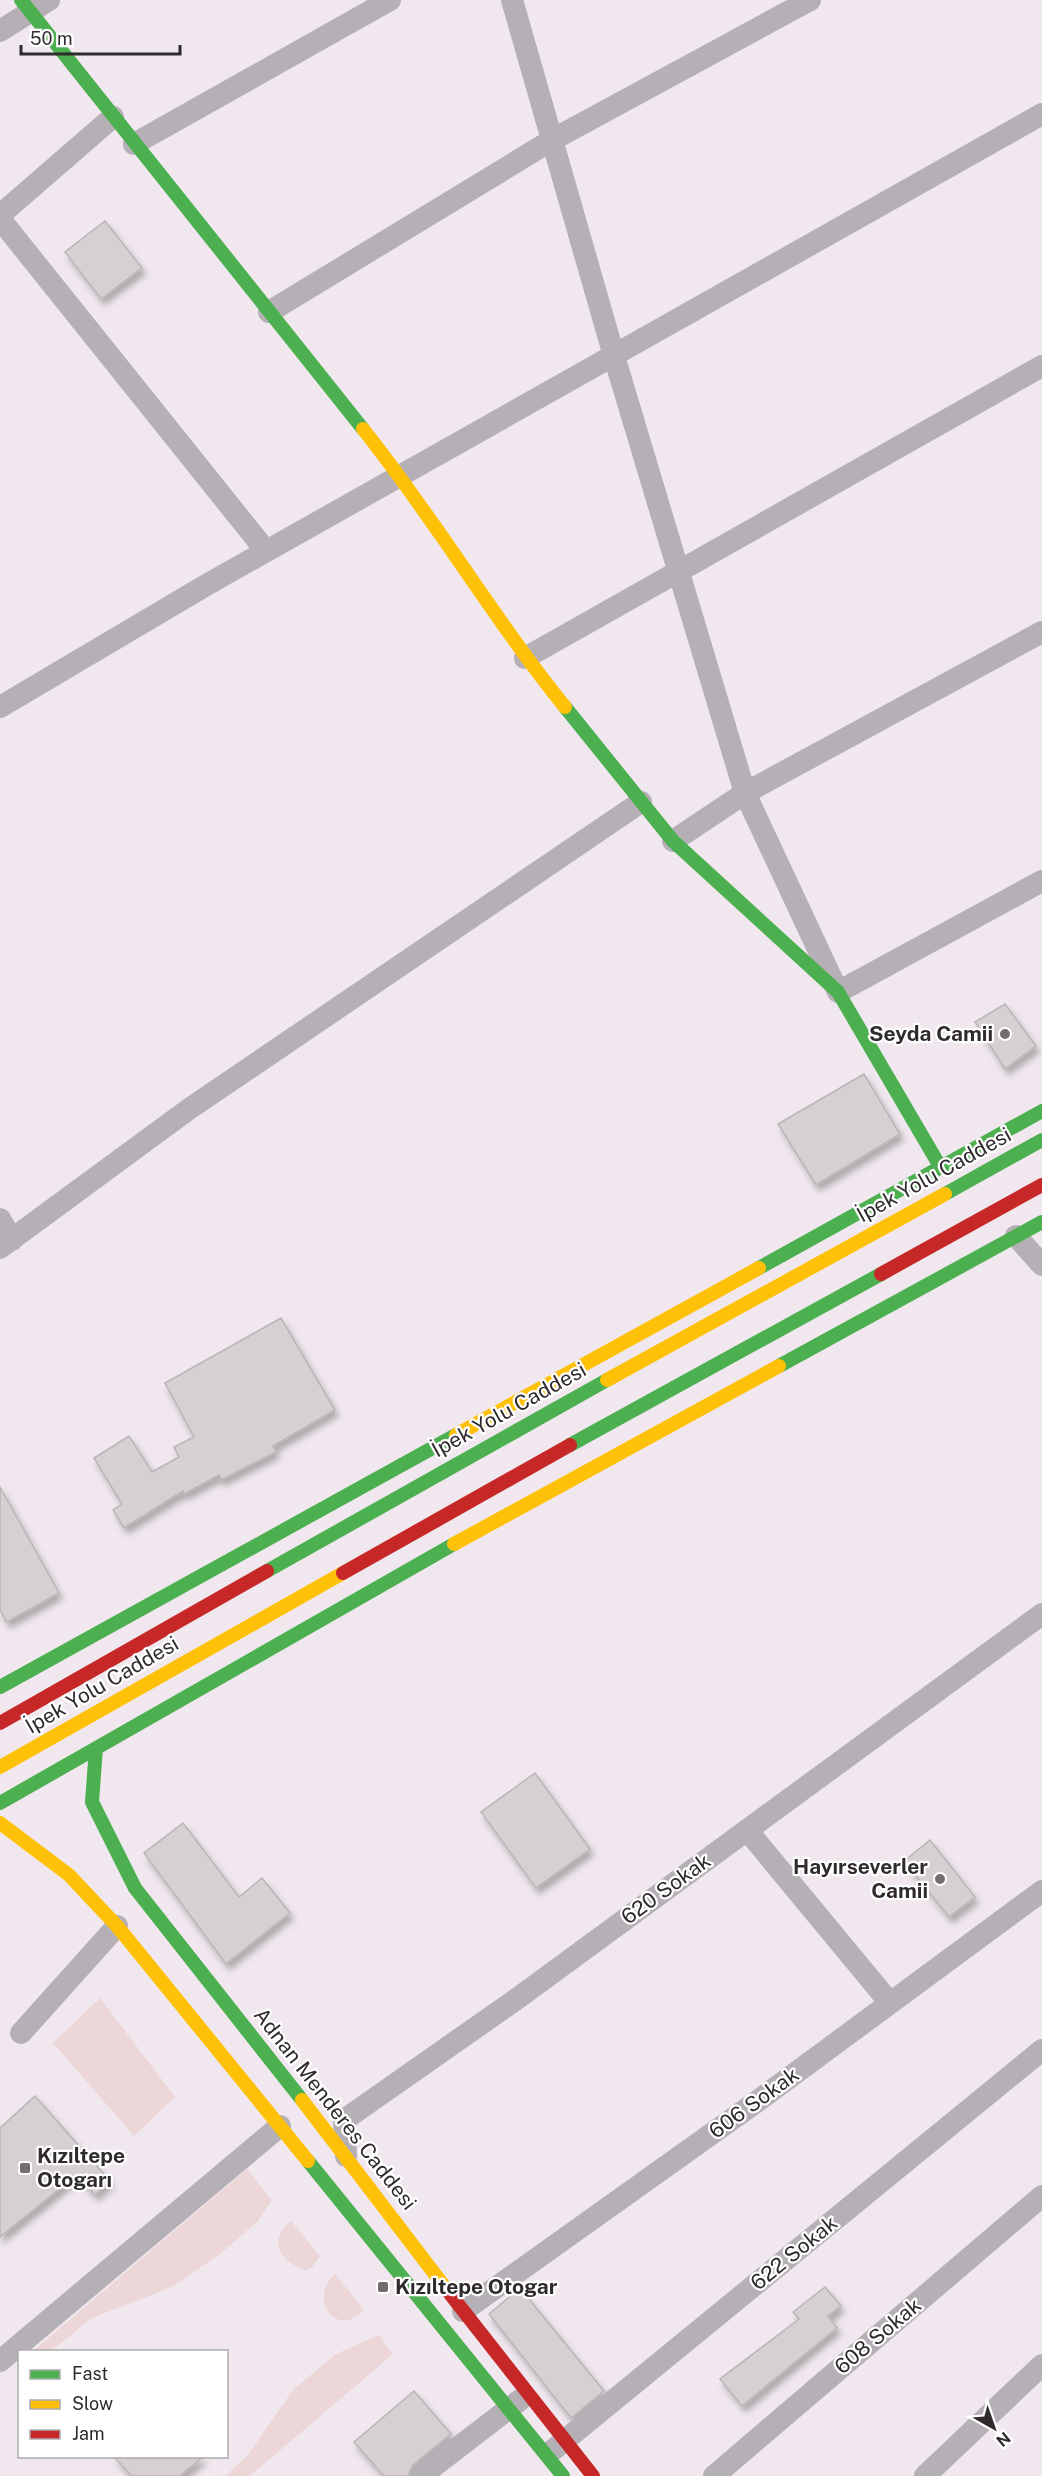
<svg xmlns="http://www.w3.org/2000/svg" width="1042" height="2476" font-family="'Public Sans',sans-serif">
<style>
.green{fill:#edd6d7}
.building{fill:#d6d0d3;stroke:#bab3b7;stroke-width:1.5;filter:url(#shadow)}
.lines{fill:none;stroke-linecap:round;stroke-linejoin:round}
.street{stroke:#b4b0b6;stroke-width:22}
.fast{stroke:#4caf50;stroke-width:14}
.slow{stroke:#ffc107;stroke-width:14}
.jam{stroke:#c62828;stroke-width:14}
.poi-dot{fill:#736c71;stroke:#fff;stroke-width:2}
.labels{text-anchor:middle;stroke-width:4.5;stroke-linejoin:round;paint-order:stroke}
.poi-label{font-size:21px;font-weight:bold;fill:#2f2a2e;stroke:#fff;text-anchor:end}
.street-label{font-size:21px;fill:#2f2a2e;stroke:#fff}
</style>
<defs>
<filter id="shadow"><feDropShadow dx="3.5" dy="6" stdDeviation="3" flood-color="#0004"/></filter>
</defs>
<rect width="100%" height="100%" fill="#f0e8ee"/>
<path class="green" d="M100,1998l75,99 -41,39 -81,-93z
M247,2169l25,31 -14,21 -38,33 -48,33 -80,31 -41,33h-18z
M291,2221l29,35 -8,11 -8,4c-24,-12 -37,-29 -13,-50z
M335,2274l29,36c-27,29 -57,-10 -29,-36z
M379,2335l14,19 -143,122h-25l22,-20 46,-66 43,-36z"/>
<path class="building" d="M105,221l37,47 -41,31 -36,-47z
M1005,1004l31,42 -31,23 -30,-47z
M864,1074l36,60 -84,51 -38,-61z
M281,1318l54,92 -62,36 3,6 -55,28 -2,-5 -35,19 -1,-3 -59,37 -11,-18 9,-6 -28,-46 35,-22 23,36 27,-15 -5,-10 20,-10 -29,-54z
M0,1487l59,106 -52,29 -7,-12z
M535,1773l55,76 -54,39 -55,-76z
M183,1823l56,74 23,-19 28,35 -64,51 -82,-111z
M930,1840l45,57 -26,20 -45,-56z
M35,2096l75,85 -15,14 -18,-20 -77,62v-109z
M825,2287l16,19 -13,10 9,12 -95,78 -22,-27 79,-60 -6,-7z
M520,2288l84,103 -33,27 -82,-104z
M414,2391l37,43 -38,31 -5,11h-24l-30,-34z
M114,2457h89l-23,19h-48z"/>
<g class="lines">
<path class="street" d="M512,0l102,356 131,437 93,199 204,-111
M0,31l49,-31
M134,144l256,-144
M0,215l113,-98
M0,219l266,332
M269,312l283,-172 258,-140
M525,658l517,-292
M0,707l208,-123 834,-470
M673,841l72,-48 297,-161
M0,1219l12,21
M1016,1236l26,29
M0,1248l189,-139 452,-307
M747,1830l143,173
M21,2033l96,-107
M346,2156l-2,-36 174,-122 524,-384
M463,2311l296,-211 283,-209
M0,2361l280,-235
M553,2450l489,-400
M421,2476l99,-76
M714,2476l328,-280
M925,2476l117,-111"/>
<path class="fast" d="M21,0l342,429
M565,707l108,134 165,151 103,176
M945,1194l97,-54
M759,1268l283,-157
M779,1366l263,-144
M570,1445l311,-171
M267,1571l340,-191
M0,1687l456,-252
M96,1748l-4,54 43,86 167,212
M0,1803l454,-259
M308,2161l255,315"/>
<path class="slow" d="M363,429c72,90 130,189 202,278
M607,1380l338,-186
M456,1435l303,-167
M454,1544l325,-178
M0,1767l343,-194
M0,1823l69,52 48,51 191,235
M302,2100l145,190"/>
<path class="jam" d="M881,1274l161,-89
M343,1573l227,-128
M0,1723l267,-152
M447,2290l146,186"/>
</g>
<g class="poi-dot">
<circle cx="1005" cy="1034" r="6"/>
<circle cx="940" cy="1879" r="6"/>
<rect x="19" y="2162" width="12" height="12" rx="3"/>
<rect x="377" y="2281" width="12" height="12" rx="3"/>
</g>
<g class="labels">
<g class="poi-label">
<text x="993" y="1041">Seyda Camii</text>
<text x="928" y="1874">Hayırseverler<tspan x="928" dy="24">Camii</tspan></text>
<text x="37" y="2163" text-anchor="start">Kızıltepe<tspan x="37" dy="24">Otogarı</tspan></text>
<text x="395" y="2294" text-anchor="start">Kızıltepe Otogar</text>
</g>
<g class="street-label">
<text transform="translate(934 1175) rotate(-29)" y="7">İpek Yolu Caddesi</text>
<text transform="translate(509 1410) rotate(-29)" y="7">İpek Yolu Caddesi</text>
<text transform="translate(102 1685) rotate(-30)" y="7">İpek Yolu Caddesi</text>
<text transform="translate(666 1889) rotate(-36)" y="7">620 Sokak</text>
<text transform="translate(754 2103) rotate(-36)" y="7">606 Sokak</text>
<text transform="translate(335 2109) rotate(52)" y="7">Adnan Menderes Caddesi</text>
<text transform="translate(794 2253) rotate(-39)" y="7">622 Sokak</text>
<text transform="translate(878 2336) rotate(-40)" y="7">608 Sokak</text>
</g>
</g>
<rect x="18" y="2350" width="210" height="108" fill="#ffffff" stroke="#acaaab" stroke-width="1.5"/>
<rect x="30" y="2370" width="30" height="9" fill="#4caf50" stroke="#acaaab" stroke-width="1.5"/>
<text x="72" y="2380" font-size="18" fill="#2f2a2e">Fast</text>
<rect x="30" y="2400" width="30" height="9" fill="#ffc107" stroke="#acaaab" stroke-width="1.5"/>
<text x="72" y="2410" font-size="18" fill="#2f2a2e">Slow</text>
<rect x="30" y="2430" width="30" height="9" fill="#c62828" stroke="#acaaab" stroke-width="1.5"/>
<text x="72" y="2440" font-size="18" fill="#2f2a2e">Jam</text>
<g transform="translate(994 2428) rotate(140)" stroke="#ffffff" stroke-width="4.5" paint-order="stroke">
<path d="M0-4.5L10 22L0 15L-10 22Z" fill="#2f2a2e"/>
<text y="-9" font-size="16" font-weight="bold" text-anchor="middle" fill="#2f2a2e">N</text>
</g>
<path d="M21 45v9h159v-9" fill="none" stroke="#2f2a2e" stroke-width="3"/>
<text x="30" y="45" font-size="18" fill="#2f2a2e" stroke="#ffffff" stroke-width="4.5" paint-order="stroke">50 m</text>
</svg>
